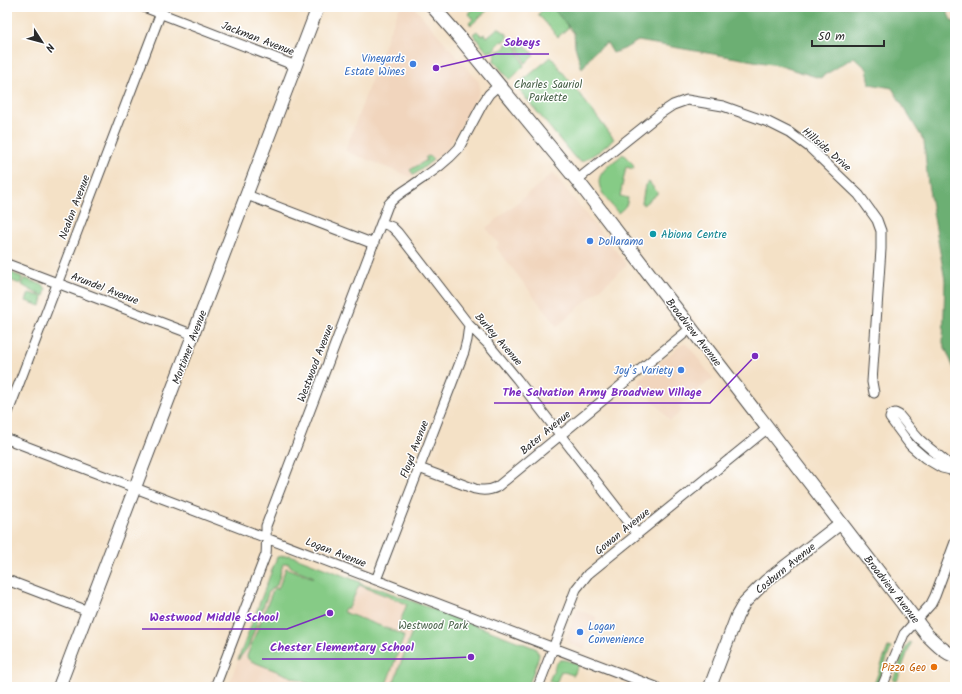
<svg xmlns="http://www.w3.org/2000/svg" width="962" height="694" font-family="Kalam,sans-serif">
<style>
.built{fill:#f1d5bd}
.green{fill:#86cb86;stroke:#587b58}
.forest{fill:#6caf73;stroke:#4c6d4f}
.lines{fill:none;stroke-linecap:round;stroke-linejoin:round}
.minor-casing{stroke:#494642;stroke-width:11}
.tertiary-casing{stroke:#494642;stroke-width:14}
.secondary-casing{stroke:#494642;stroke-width:15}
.minor{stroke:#fff;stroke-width:9}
.tertiary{stroke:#fff;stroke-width:12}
.secondary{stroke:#fff;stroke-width:13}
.shop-dot{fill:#3f7fe0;stroke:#fff;stroke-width:1.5}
.culture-dot{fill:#0f9aa8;stroke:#fff;stroke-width:1.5}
.food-dot{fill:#e8710a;stroke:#fff;stroke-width:1.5}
.labels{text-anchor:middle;stroke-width:3;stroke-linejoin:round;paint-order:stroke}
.street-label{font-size:11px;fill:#2b2b2b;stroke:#fff}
.shop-label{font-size:11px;fill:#366cbe;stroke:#fff;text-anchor:end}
.park-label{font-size:11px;fill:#4b634b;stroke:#fff}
.culture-label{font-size:11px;fill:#0d838f;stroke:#fff;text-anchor:start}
.food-label{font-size:11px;fill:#c56008;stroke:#fff;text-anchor:end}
.leader{fill:none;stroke:#7b2cbf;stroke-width:1.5}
.callout-dot{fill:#7b2cbf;stroke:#fff;stroke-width:1.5}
.callout-label{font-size:12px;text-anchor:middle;font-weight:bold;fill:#7b2cbf;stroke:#fff;stroke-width:3;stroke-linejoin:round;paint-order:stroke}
</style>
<rect width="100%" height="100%" fill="#fff"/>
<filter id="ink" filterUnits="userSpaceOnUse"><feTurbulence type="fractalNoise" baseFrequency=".025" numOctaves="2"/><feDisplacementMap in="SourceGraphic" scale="8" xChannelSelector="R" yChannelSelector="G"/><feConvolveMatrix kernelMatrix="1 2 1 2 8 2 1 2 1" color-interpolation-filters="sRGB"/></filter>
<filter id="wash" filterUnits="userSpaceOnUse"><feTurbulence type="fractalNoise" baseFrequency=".012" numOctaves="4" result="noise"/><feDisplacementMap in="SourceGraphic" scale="16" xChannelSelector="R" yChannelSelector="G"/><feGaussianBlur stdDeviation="0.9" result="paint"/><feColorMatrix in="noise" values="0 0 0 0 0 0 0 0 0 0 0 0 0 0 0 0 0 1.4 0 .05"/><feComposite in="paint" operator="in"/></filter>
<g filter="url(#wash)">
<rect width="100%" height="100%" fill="#f4e1c6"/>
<path class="built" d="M400,7h14l65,75 1,5 -2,8 -27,48 -4,6 -36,28 -66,-26 43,-116z
M553,173l74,92 -70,62 -61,-80 3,-3 -13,-16z
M684,344h2l4,4 23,30 -34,28 3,5 -12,10 -32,-40 42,-35z
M290,555l70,27 -1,3 48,19 -9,23 47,18 93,14 -10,28h-300l49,-130z
M577,609l20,8 -13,33 -14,-6 -3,-3v-5z"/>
<path class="green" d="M475,7h16l-20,18 -2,-2 4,-4 -5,-6z
M546,7h6l17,20 -11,10 -20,-23z
M498,28l9,6v5l-4,3 -1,-1 -6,5 1,2 -4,3 -6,1 -14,-18 4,-3 5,5 3,-2 2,3z
M509,41l6,1 9,24 -14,14 -16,-19 1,-8 4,-3 1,1 6,-5 -1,-1z
M522,42l12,13 -7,7 -2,1 -7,-18z
M551,57l63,82 -13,11 -18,11h-3l-6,-4 -58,-71z
M623,154l10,10 1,5 -8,-2 -6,29 8,2c-1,8 -3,9 -10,15 -8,-10 -26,-27 -16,-40 5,-8 15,-13 21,-19z
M428,156l3,1 2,3 -19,15 -4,-5 17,-10 -2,-2z
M649,182l8,10v2l-14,11 -1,-2 3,-18z
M7,271l15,6v2l-2,5 -10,-4 -3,-3z
M24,278l16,6 3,1 3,4 -2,7c-8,-2 -15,-7 -22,-11l2,-5z
M29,293l14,4 -2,9 -15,-5z
M290,555l70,27 -1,1 10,4h1l13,3 152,58 4,6 -1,5 -10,28h-136l20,-55 -14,-5 9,-23 -48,-19 -10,23h-4l-2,4 59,22 2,3 -19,50h-68l-66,-26 -3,-2 -1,-3 26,-66 3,-2 2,1 8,-21 28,10v-1l-22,-9 -4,-5 -5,1 -6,21 -8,6 -21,56 -10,13 39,-103z
M910,642l1,1 -14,38 -4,-1 14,-35z
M888,647l3,1 -15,39h-3z
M560,660h5l14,4 -5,11h-1l-12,-4 -5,13 -7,-3 7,-17z"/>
<path class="forest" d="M552,7h393l6,13 4,3v348l-12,-28 2,-63 -17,-96 -4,-43 -32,-53 -22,-4 -3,-15 -13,-12 -34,21 -43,-13 -139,-24 -14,8 -11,4 -6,-10 -14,10 -11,16 -7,-23 -1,-13z"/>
</g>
<g filter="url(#ink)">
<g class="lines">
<defs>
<path id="minor" d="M144,7l152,59
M577,180l84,-67 12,-8 14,-5 36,6 45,16 22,11 19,14 50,48 18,25 4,11v18l-9,133 2,11
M247,195l127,49
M382,223l10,4 6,6 71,92 20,20 28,34 120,155
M7,264l187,71
M7,415l156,-408
M7,439l649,248
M419,468l56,21c8,2 14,2 22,-2l194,-159
M955,470c-11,-11 -24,-20 -36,-31 -7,-7 -13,-16 -20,-24l-4,-2 -4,2 -1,3 20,27 15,13 17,10 13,3
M7,580l81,31
M376,580l88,-228 3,-12 2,-15
M215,687l51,-133c1,-9 0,-19 0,-28l122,-321c6,-8 14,-13 22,-18 17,-12 35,-23 49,-39l24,-45 6,-9 10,-9
M538,687l38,-98 12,-15 180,-146
M882,687l22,-53 27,-30 4,-8 20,-54"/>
<path id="tertiary" d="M59,687l259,-680
M710,687l27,-71 8,-14 21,-21 75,-58"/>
<path id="secondary" d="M433,7l28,32 116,141 350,455c9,8 16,17 28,21"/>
</defs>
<use href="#minor" class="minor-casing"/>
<use href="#tertiary" class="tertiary-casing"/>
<use href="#secondary" class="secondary-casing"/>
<use href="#minor" class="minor"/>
<use href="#tertiary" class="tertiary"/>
<use href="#secondary" class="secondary"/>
</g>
</g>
<g class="shop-dot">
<circle cx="413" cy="64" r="4"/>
<circle cx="590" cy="241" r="4"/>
<circle cx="681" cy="370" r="4"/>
<circle cx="580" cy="632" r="4"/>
</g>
<circle class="culture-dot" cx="653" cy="234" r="4"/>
<circle class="food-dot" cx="934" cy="667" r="4"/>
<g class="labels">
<g class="street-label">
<text transform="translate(258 38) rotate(21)" y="4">Jackman Avenue</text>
<text transform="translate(827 149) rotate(41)" y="4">Hillside Drive</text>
<text transform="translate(74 207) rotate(-69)" y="4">Nealon Avenue</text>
<text transform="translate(105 288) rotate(21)" y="4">Arundel Avenue</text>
<text transform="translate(694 332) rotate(52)" y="4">Broadview Avenue</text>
<text transform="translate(499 339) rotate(49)" y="4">Burley Avenue</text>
<text transform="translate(189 347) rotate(-69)" y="4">Mortimer Avenue</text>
<text transform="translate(315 363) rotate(-69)" y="4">Westwood Avenue</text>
<text transform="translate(545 432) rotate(-40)" y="4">Bater Avenue</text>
<text transform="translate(414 449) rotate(-69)" y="4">Floyd Avenue</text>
<text transform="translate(622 531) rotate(-39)" y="4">Gowan Avenue</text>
<text transform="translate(336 552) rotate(21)" y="4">Logan Avenue</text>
<text transform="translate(785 568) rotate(-39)" y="4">Cosburn Avenue</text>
<text transform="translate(892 589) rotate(52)" y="4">Broadview Avenue</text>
</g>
<g class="shop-label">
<text x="405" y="62">Vineyards<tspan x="405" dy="13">Estate Wines</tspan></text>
<text x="598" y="245" text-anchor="start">Dollarama</text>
<text x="673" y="374">Joy’s Variety</text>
<text x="588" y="630" text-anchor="start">Logan<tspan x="588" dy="13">Convenience</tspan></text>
</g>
<g class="park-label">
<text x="548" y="88">Charles Sauriol<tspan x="548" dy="13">Parkette</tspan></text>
<text x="433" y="629">Westwood Park</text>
</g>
<g class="culture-label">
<text x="661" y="238">Abiona Centre</text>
</g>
<g class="food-label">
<text x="926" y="671">Pizza Geo</text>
</g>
</g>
<path class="leader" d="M436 68L496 54H549M755 356L710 403H494M330 613L287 629H142M471 657L422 659H262"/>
<g class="callout-dot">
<circle cx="436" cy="68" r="4"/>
<circle cx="755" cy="356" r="4"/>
<circle cx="330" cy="613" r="4"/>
<circle cx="471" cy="657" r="4"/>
</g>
<g class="callout-label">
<text x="522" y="46">Sobeys</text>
<text x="602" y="396">The Salvation Army Broadview Village</text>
<text x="214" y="621">Westwood Middle School</text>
<text x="342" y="651">Chester Elementary School</text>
</g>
<rect width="962" height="694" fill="none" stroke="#fff" stroke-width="24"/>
<g transform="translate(42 42) rotate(126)" stroke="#ffffff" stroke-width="3" paint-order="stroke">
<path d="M0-3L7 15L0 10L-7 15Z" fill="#2b2b2b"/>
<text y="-6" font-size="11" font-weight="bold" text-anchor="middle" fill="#2b2b2b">N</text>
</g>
<path d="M812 40v6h72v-6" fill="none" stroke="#2b2b2b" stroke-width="2"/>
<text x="818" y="40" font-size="12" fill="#2b2b2b" stroke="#ffffff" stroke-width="3" paint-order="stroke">50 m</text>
</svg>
